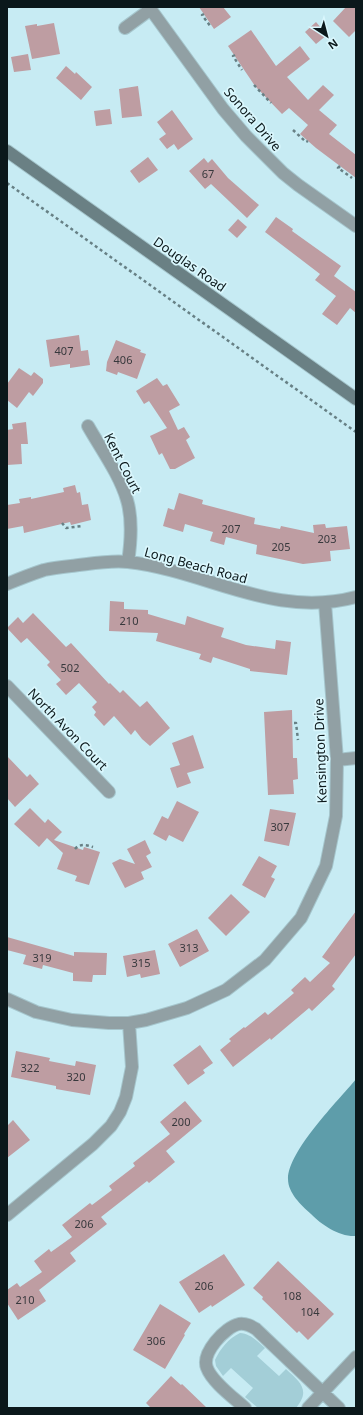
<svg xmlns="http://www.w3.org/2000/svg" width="363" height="1415" font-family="'Noto Sans',sans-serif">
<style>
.green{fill:#a3ced7}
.water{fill:#5e9daa}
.building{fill:#be9da2}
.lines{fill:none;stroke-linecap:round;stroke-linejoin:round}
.street-casing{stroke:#a5c5cc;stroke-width:14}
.secondary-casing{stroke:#a5c5cc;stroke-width:14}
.path{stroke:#678085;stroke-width:2.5;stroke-dasharray:3 3;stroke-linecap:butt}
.street{stroke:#91a0a4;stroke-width:12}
.secondary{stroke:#6a8084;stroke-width:12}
.labels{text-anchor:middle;stroke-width:3.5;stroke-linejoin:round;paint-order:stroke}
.number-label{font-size:11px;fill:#38393d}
.street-label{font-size:13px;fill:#0b181b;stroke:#daf7fd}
</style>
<rect width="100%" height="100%" fill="#c7ebf3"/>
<path class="green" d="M240,1333c11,1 17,8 25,15l-8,8 22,20 7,-7c14,13 25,21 10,39h-38l-13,-11 8,-9 -22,-20 -8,8 -7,-10 -1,-6c5,-11 14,-22 25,-27z"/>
<path class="water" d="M356,1079v157c-17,1 -34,-11 -45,-22 -10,-9 -23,-21 -23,-35 0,-28 50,-78 68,-100z"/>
<path class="building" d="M199,7h24l8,10 -17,12z
M346,7h10v23l-7,7 -16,-16z
M316,22l11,13 -11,9 -11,-12z
M54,23l6,31 -28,5 -7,-33 12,-2v2z
M251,30l25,36 24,-20 10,13 -23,18 21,23 15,-15 11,10 -15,15 18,15 -8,9 27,21v23l-40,-30 -16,-14 8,-9 -19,-17 -7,6 -27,-28 -27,-40z
M28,54l3,16 -17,2 -3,-15z
M66,66l9,8 1,-2 16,15 -11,13 -25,-22z
M138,86l4,30 -20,2 -3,-29z
M110,109l2,15 -16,2 -2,-15z
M172,110l21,29 -15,11 -4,-6 -7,5 -8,-10 7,-5 -9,-12z
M148,157l10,13 -19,13 -9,-12z
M204,158l4,5 4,-4 16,19 31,27 -12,13 -36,-34 -6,5 -16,-18z
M276,217l17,12 -1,2 49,35 -7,10 22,16v21l-6,-5 -13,17 -15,-11 14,-18 -21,-16 5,-6 -55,-42z
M238,219l9,8 -10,11 -9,-8z
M79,335l2,16 7,-1 2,15 -20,3v-4l-20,3 -4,-27z
M116,340l25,10 -1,2 6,2 -9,25 -19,-7 -1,3 -11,-4 1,-9z
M19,368l12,8 3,-4 9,7v4l-10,13 -4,-4 -12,16 -10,-8v-16z
M157,378l6,8 4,-2 13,21 -11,6 9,19 6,-3 6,10 -4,3 9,18 -20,11h-5l-8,-16 -3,2 -9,-19 17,-8 -18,-27 -5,3 -8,-13z
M26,422l2,22h-7l1,20 -15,1v-35l6,-1 -1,-5z
M75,485l2,8 3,-1 2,13 6,-1 3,16 -20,5 -1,-3 -46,11 -1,-7 -16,3v-24l13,-2 -1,-4 12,-2v2l33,-7 -1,-4z
M179,493l24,7 -1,4 53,14 -1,6 26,5 1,-3 33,7 -1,-8 12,-1 1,4 21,-2 3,23 -20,2 1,10 -28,3 -47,-10 1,-9 -31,-8 -2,8 -14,-4 3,-9 -28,-8 -2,8 -20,-6 5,-18 6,2z
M110,601l14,1v7l24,1v4l37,11 2,-9 24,8 13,4 -3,9 25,8 29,4 1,-9 15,2 -4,33 -37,-4v-2l-37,-12 -2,6 -12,-4 2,-5 -45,-13 2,-8 -49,-2z
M33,613l33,34 5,-4 38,41 1,-1 10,10 3,-3 17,17 7,-6 23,27 -20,18 -8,-7 -7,-9 -4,5 -17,-19 -10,10 -10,-11 2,-3 -4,-5 5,-5 -18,-19 -13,12 -10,-11 5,-4 -14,-15 3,-3 -23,-24 -6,5 -14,-15 11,-11 5,6z
M292,710l1,48h4l1,21 -5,1 1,14 -26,1 -4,-83z
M193,735l11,33 -17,5 4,10 -14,5 -7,-20 10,-3 -8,-22z
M7,756l20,21 3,-3 9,10 -24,23 -8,-9z
M177,801l22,11 -16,30 -14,-7 -3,6 -13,-7 9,-18 6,3z
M30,808l15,15 3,-4 14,13 -8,8 29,10 1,-3 16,5 -11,33 -14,-4 2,-5 -20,-7 6,-16 -16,-15 -8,9 -25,-23z
M270,809l26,4 -7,33 -25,-5z
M145,840l6,13 -5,3 6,11 -11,5 3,7 -19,9 -13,-25 8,-4 15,5 -8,-15z
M259,856l18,10 -6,11 4,2 -10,19 -23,-13z
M231,894l19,18 -24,24 -18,-18z
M356,911v43l-24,32 3,3 -23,22 -3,-3 -38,32 -1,-2 -37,29 -13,-17 11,-9 -2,-2 15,-12 1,1 20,-16 3,3 26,-22 -3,-3 14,-13 5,5 20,-19 -8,-6z
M197,929l12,22 -29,16 -12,-23z
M7,937l67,19v-4l33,1 -1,22h-13l-1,7 -19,-1v-8l-30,-8 -1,4 -19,-5 3,-9 -19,-5z
M155,950l5,24 -19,4 -1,-4 -13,3 -4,-21z
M200,1045l13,18 -10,7 2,3 -17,12 -15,-20z
M16,1051l34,7 -1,3 26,5 1,-5 20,4 -6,30 -34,-6v-3l-45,-9z
M185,1101l17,20 -36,30 9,11 -26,21 -2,-2 -46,36 6,7 -37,29 6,8 -37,29 7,11 -28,19 -11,-17v-13l10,-7 3,4 22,-15 -8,-11 15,-12 2,3 21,-15 -10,-12 28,-22 2,2 20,-15 -3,-4 26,-20 -2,-3 37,-29 -10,-12z
M13,1120l17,20 -23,18v-32z
M224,1254l21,31 -33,22 -1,-2 -12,8 -20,-31z
M278,1261l56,53 -26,26 -9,-9 -2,2 -35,-34 1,-2 -10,-9z
M160,1304l31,19 -7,11 1,1 -20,34 -32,-19z
M171,1376l10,9 1,-1 25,24h-56l-5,-5z"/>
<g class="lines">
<defs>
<path id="street" d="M149,7l74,102 23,27 37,37 15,12 58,41
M125,28l26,-19
M88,426c13,23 32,49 39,74 6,20 4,42 1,62
M7,584c12,-5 25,-10 37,-14 9,-2 18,-3 27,-4 19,-2 38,-6 57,-4 80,9 145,57 228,35
M7,686l102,106
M337,760l19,-2
M7,999l29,13 36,8 37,3h20l17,-3 41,-12 39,-18 39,-30 36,-42 25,-52 10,-50 1,-56 -12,-157
M7,1215l86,-71 18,-18 9,-14 6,-15 6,-30 -3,-44
M245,1408c-11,-10 -33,-26 -38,-40 -6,-15 18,-41 32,-44 7,-1 12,2 17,5l83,79
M308,1408l48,-51"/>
<path id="secondary" d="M7,151l349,248"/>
</defs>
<use href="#street" class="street-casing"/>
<use href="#secondary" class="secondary-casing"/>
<path class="path" d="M204,14l-2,1 9,12
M235,55l-2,1 9,14
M254,85l17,18
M293,130l13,12 2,-1
M340,166l-2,2 14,10
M7,183l349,249
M62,523l4,5 16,-2
M294,723h2l2,17
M75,849c5,-6 12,-4 18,-2"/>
<use href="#street" class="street"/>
<use href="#secondary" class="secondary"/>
</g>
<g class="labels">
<g class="number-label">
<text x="208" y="178">67</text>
<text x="64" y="355">407</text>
<text x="123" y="364">406</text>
<text x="231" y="533">207</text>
<text x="327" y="543">203</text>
<text x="281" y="551">205</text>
<text x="129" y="625">210</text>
<text x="70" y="672">502</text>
<text x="280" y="831">307</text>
<text x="189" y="952">313</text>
<text x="42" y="962">319</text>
<text x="141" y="967">315</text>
<text x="30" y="1072">322</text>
<text x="76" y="1081">320</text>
<text x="181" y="1126">200</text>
<text x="84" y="1228">206</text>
<text x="204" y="1290">206</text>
<text x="292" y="1300">108</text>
<text x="25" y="1304">210</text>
<text x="310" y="1316">104</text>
<text x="156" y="1345">306</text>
</g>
<g class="street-label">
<text transform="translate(253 119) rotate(49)" y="5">Sonora Drive</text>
<text transform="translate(190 264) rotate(35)" y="5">Douglas Road</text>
<text transform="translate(123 463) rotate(63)" y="5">Kent Court</text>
<text transform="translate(196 565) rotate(15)" y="5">Long Beach Road</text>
<text transform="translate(68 729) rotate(46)" y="5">North Avon Court</text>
<text transform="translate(320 751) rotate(-92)" y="5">Kensington Drive</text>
</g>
</g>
<rect width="363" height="1415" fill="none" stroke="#0b181b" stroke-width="16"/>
<g transform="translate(327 36) rotate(144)" stroke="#daf7fd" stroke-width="3" paint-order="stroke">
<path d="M0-3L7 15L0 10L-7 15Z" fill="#0b181b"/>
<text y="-6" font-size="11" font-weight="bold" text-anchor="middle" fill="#0b181b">N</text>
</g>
</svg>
